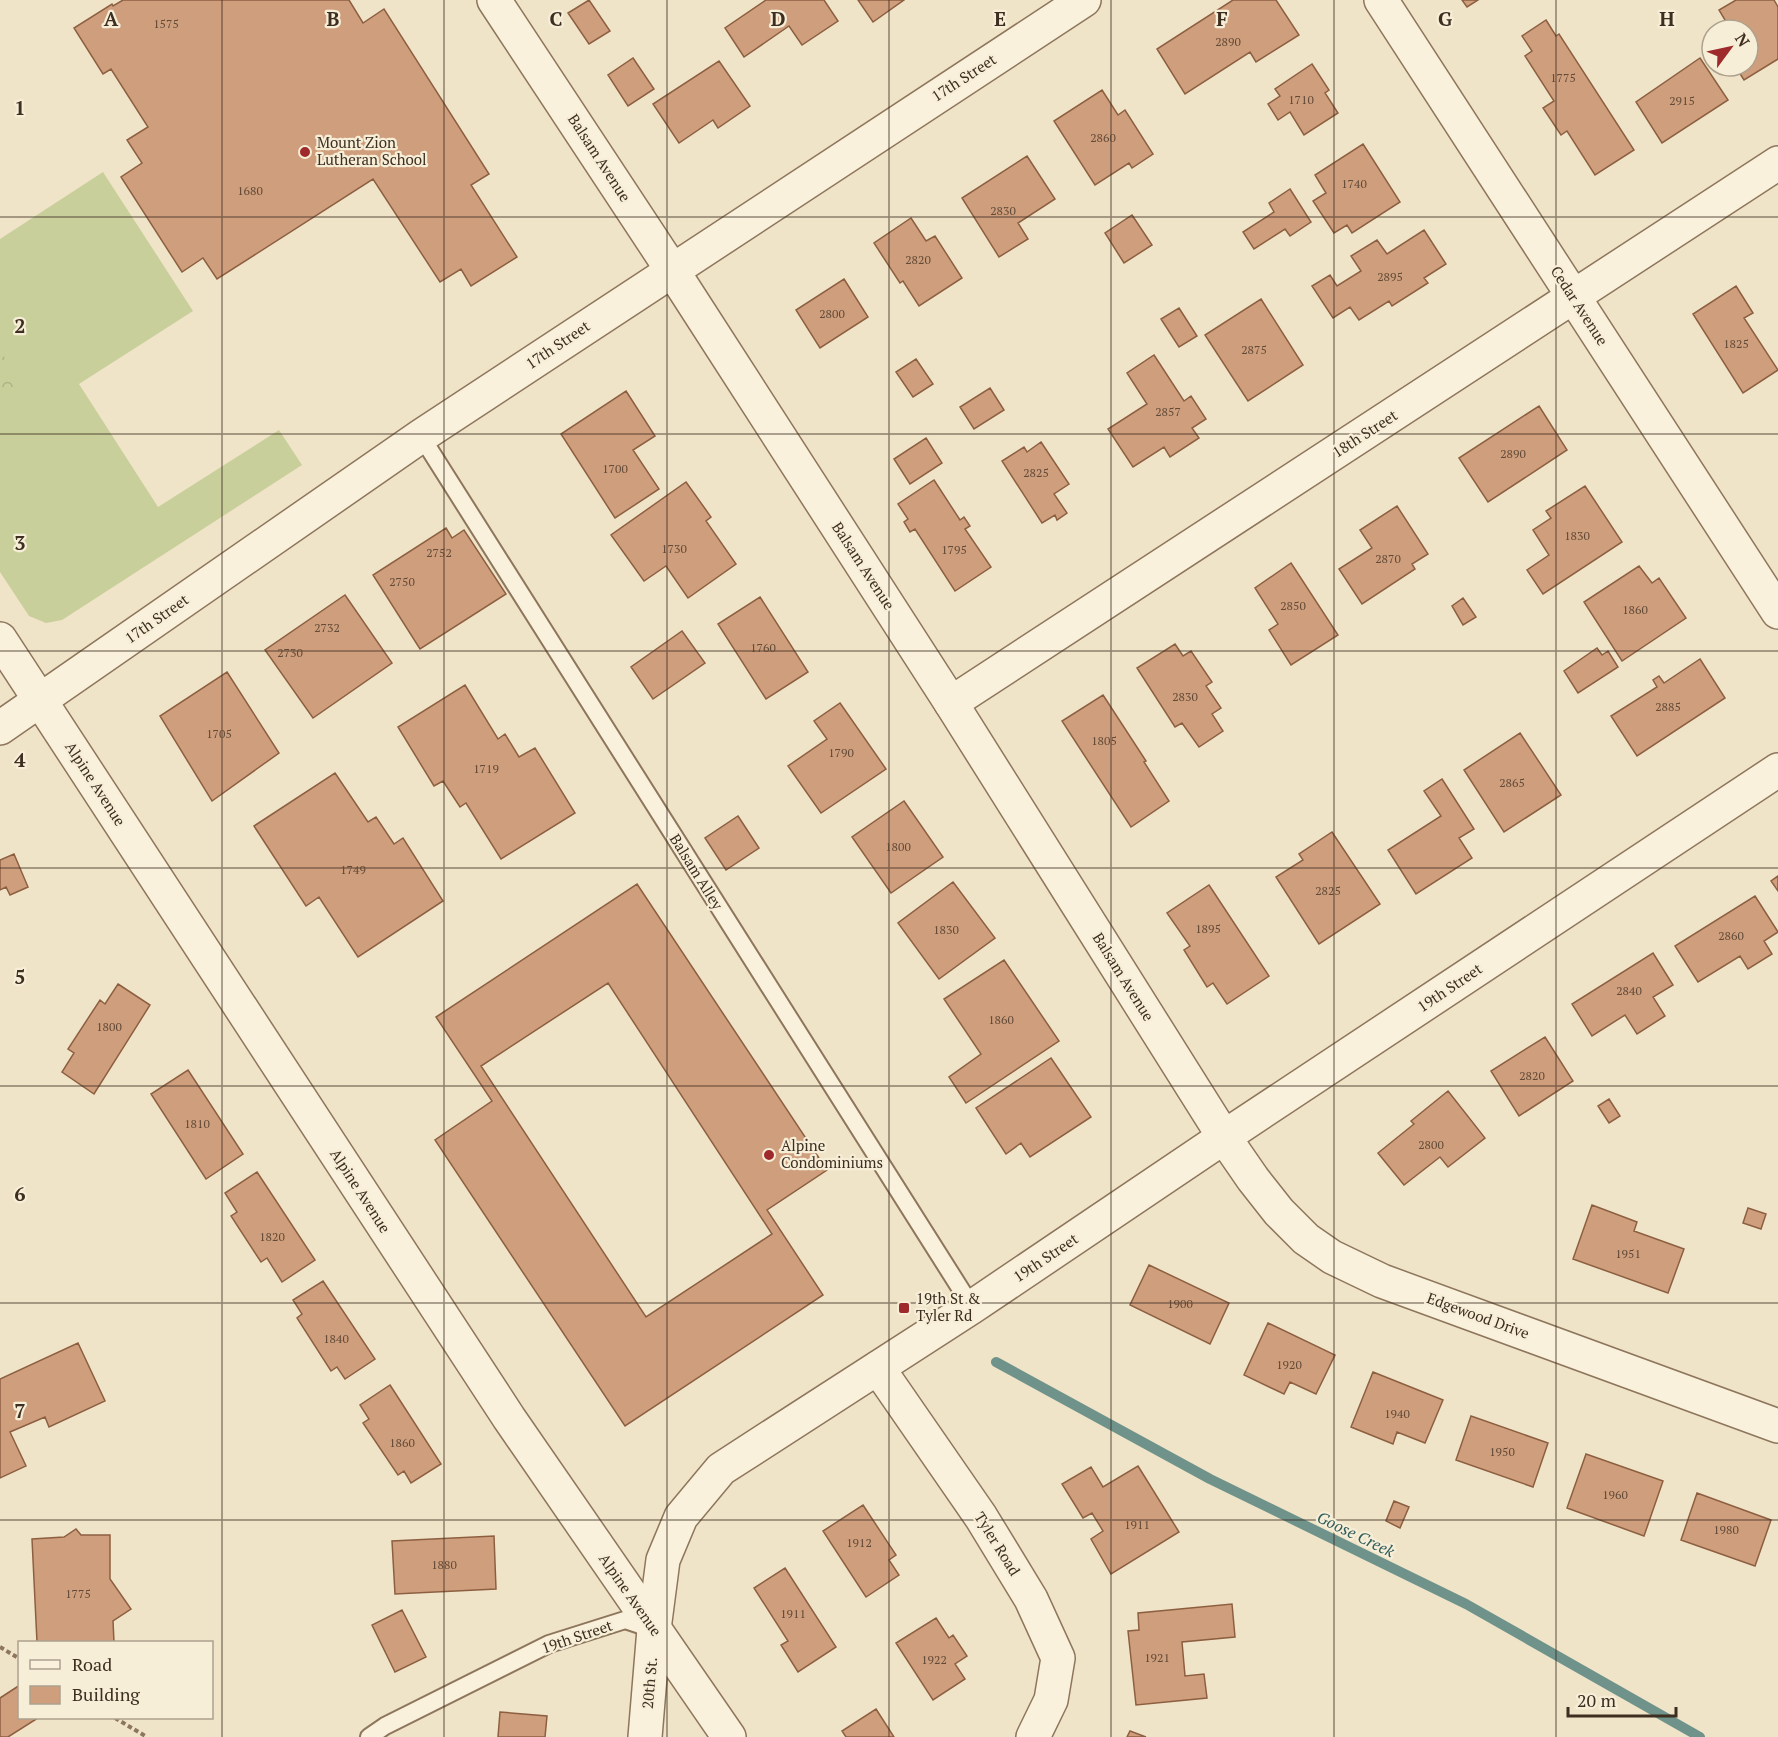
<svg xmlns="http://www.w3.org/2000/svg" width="1778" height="1737" font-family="'PT Serif',serif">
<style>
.grass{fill:#c9cf9b}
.park{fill:url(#park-crowns)}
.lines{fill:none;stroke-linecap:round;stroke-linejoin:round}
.stream{stroke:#6f938a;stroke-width:10}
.building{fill:#cf9f7d;stroke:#8d5f41;stroke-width:1.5;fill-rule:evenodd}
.service-casing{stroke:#8d765c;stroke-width:20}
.minor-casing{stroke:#8d765c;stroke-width:36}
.tertiary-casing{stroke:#8d765c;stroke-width:36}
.path{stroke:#8d765c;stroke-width:4;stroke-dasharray:4.5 3;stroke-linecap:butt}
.service{stroke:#faf1dc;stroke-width:16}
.minor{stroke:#faf1dc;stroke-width:33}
.tertiary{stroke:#faf1dc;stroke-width:33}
.grid{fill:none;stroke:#3d2e20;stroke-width:1.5;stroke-opacity:0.55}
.poi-dot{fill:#9e2a2b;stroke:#f7eed8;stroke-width:2}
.labels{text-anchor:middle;stroke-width:4.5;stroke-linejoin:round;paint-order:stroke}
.number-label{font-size:12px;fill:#624a37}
.street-label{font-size:15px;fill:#3d2e20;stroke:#f7eed8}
.poi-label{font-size:15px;fill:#3d2e20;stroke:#f7eed8;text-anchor:start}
.water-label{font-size:16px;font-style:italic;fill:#2f5d5a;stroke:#f7eed8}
.grid-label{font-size:20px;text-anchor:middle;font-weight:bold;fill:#3d2e20;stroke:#f7eed8;stroke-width:4.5;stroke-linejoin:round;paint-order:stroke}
</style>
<defs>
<pattern id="park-crowns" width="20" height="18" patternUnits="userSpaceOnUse" patternTransform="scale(1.5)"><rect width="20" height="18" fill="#c9cf9b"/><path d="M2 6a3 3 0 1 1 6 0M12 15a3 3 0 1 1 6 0" fill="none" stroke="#aeb285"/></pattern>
</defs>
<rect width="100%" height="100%" fill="#f0e4c8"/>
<path class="grass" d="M103,172l90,139 -114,73 79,123 121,-77 23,35 -240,155 -16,3 -17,-7 -29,-44v-333z"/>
<path class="park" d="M0,350l24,37 -24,16z"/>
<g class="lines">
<path class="stream" d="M996,1362l214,117 256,125 234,133"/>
</g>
<path class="building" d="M123,0h226l14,23 21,-14 105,165 -18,11 46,72 -46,29 -10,-17 -21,13 -67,-103 -156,100 -14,-21 -21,14 -61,-95 21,-14 -15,-23 21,-13 -37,-58 -8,5 -29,-46 38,-24 1,2z
M589,0l21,31 -21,13 -21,-31z
M766,0h58l14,21 -36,24 -13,-19 -45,31 -19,-29z
M858,0h46l-31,22z
M1233,0h43l23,35 -43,27 -6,-10 -65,42 -28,-45z
M1462,0h16l-11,7z
M1736,0h38l4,7v52l-34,21 -9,-14h13v-36h-17l-12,-20z
M1546,20l10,16 3,-2 75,116 -39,25 -28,-44 -6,4 -18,-27 11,-7 -29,-45 7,-5 -10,-15z
M633,58l21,31 -26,17 -20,-31z
M1700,58l28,42 -66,43 -26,-41z
M719,61l31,45 -32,22 -5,-8 -34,23 -26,-39z
M1312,64l17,26 -4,3 13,20 -34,22 -14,-23 -12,8 -10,-16 12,-8 -5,-7z
M1102,90l16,25 7,-5 28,44 -21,14 -3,-5 -34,22 -41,-64z
M1363,144l37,58 -48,31 -5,-8 -13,8 -21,-32 13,-8 -11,-18z
M1027,156l28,43 -37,24 10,16 -29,18 -37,-59z
M1290,189l21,33 -21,14 -5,-7 -31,20 -11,-17 31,-20 -5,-9z
M1132,215l20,30 -28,18 -19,-30z
M911,218l15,23 9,-5 27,42 -43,28 -16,-25 -3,2 -26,-40z
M1424,230l22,34 -22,14 4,5 -36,23 -3,-5 -30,19 -9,-13 -17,11 -21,-32 18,-11 7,11 24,-15 -10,-15 26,-16 10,14z
M844,279l24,38 -48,31 -24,-38z
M1736,286l17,27 -9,5 34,52 -35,23 -50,-79z
M1261,299l42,66 -55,36 -43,-66z
M1179,308l18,28 -18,11 -18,-28z
M1154,355l30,46 7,-5 15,23 -14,9 7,10 -29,19 -6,-10 -31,20 -25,-38 39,-25 -20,-31z
M916,359l17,25 -20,13 -17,-25z
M990,388l14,22 -30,19 -14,-22z
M626,391l29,45 -22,14 26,39 -44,29 -54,-84z
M1539,406l28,44 -79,52 -29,-44z
M926,438l16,25 -32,21 -16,-25z
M1041,442l28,42 -15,10 13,19 -10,7 -2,-5 -13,8 -40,-62 22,-14 3,5z
M934,480l26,40 4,-3 6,9 -5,3 26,38 -36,24 -40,-62 -5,3 -6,-10 4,-3 -10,-15z
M686,482l25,35 -5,4 30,43 -48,34 -22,-32 -22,15 -33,-46z
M1585,486l37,56 -79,52 -16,-24 22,-15 -16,-25 18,-12 -5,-7z
M1397,506l31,48 -16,10 3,5 -53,35 -23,-35 33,-21 -12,-18z
M446,528l6,10 12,-8 42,64 -86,55 -47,-74z
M1291,563l47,72 -47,30 -22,-35 9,-6 -23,-36z
M1639,566l13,17 7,-5 27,40 -64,43 -38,-59z
M345,595l47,68 -79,55 -48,-68z
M760,597l48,75 -42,27 -48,-75z
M1463,598l13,19 -13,8 -11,-19z
M682,631l23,32 -52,36 -22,-32z
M1175,644l8,12 8,-5 21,31 -6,4 15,22 -9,6 11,17 -24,16 -17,-24 -7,4 -38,-59z
M1597,648l5,7 6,-4 10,16 -40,26 -14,-22z
M1700,659l25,39 -88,58 -26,-40 46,-29 -4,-7 6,-4 5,7z
M227,672l52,81 -67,48 -52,-85z
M465,685l33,54 7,-5 14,23 16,-9 40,65 -74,46 -35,-56 -6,4 -17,-26 -9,5 -36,-59z
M1103,695l43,66 -2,1 25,39 -38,26 -69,-106z
M840,703l46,66 -65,44 -33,-47 39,-27 -13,-18z
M1520,733l41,62 -57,37 -40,-62z
M335,773l33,49 8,-5 18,27 9,-6 40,63 -85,56 -39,-60 -13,9 -52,-80z
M1442,779l32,50 -15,9 13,20 -56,36 -28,-44 53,-34 -17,-25z
M904,801l39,56 -52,36 -39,-56z
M738,816l21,32 -33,22 -21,-32z
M1332,832l48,72 -61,40 -43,-67 27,-17 -4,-6z
M14,854l14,33 -18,8 -4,-8 -6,3v-30z
M1778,876v15l-7,-10z
M953,882l42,56 -56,41 -41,-56z
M637,884l190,286 -60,40 56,85 -198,131 -190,-286 57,-39 -56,-84zM608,983l164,251 -126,83 -165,-251z
M1209,885l60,91 -42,28 -14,-21 -6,4 -23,-37 6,-4 -23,-33z
M1755,896l23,36 -14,9 8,13 -24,15 -8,-13 -42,26 -23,-36z
M1653,953l20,32 -20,12 12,19 -28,18 -12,-19 -33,21 -20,-32z
M1004,960l55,81 -93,62 -17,-26 32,-23 -37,-55z
M118,984l32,21 -56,89 -32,-22 12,-19 -6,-4 32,-49 5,4z
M1545,1037l28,44 -54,35 -28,-45z
M1051,1058l40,59 -61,40 -9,-14 -15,11 -30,-46z
M188,1070l55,84 -37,25 -55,-85z
M1448,1091l37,47 -37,29 -8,-10 -36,28 -26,-32 36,-29 -3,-3z
M1609,1099l11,17 -11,7 -11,-17z
M257,1172l58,88 -33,22 -15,-24 -6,4 -30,-46 6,-4 -12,-19z
M1592,1205l45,17 -3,9 50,18 -16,44 -95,-34z
M1748,1208l18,6 -5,15 -18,-6z
M1149,1265l80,38 -19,41 -80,-39z
M323,1281l52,78 -30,20 -8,-12 -6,4 -34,-53 5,-4 -9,-14z
M1268,1323l67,32 -19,39 -26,-12 -6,12 -40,-19z
M78,1343l27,58 -56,26 -4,-10 -35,15 16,34 -26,12v-99z
M1373,1372l70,28 -18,43 -28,-11 -4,12 -42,-17z
M390,1385l51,79 -30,19 -7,-12 -6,4 -35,-52 6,-4 -9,-14z
M1471,1416l77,27 -15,44 -77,-27z
M1586,1454l77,27 -19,55 -77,-28z
M1138,1466l41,66 -68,42 -20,-35 12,-8 -11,-18 -9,5 -21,-34 29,-17 12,20z
M1697,1493l74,27 -16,46 -74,-26z
M1394,1501l15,6 -9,21 -14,-7z
M863,1505l33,50 -7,5 10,15 -33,22 -43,-66z
M76,1529l5,6h29v44l21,30 -18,12 1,21h-77l-5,-103 32,-2z
M494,1536l2,53 -101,5 -3,-53z
M785,1568l51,79 -38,25 -17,-27 7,-4 -34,-53z
M1232,1604l3,33 -53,5 3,34 19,-2 3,24 -71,7 -8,-74 11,-1 -1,-17z
M402,1610l24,47 -31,15 -23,-47z
M936,1618l13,20 4,-3 14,21 -12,8 10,15 -32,21 -37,-57z
M20,1685v33h18l-30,19h-8v-39z
M876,1709l18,28h-48l-4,-6z
M500,1712l47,4 -2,21h-47z
M1130,1731l16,6h-19z"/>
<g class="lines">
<defs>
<path id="service" d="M421,436l551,871
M369,1737l16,-11 164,-82 76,-24 24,8"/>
<path id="minor" d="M1381,0l397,612
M0,639l509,779 220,319
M951,703l827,-540
M0,728l421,-292 663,-436
M878,1368l103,149 50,82 27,59 -7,42 -18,37"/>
<path id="tertiary" d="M494,0l178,270 279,433 273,434 29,42 26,33 27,27 26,18 50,24 396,145
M645,1737l9,-108 9,-69 18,-43 40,-48 251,-162 252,-170 554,-367"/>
</defs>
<use href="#service" class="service-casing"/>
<use href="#minor" class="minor-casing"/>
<use href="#tertiary" class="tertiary-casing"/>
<path class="path" d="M0,1647l20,12
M115,1718l32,19"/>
<use href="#service" class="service"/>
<use href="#minor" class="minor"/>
<use href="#tertiary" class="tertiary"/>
</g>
<path class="grid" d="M222,0v1737M444,0v1737M667,0v1737M889,0v1737M1111,0v1737M1334,0v1737M1556,0v1737M0,217h1778M0,434h1778M0,651h1778M0,868h1778M0,1086h1778M0,1303h1778M0,1520h1778"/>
<g class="poi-dot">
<circle cx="305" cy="152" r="6"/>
<circle cx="769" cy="1155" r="6"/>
<rect x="898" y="1302" width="12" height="12" rx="3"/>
</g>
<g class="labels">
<g class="number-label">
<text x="166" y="28">1575</text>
<text x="1228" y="46">2890</text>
<text x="1563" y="82">1775</text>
<text x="1301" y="104">1710</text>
<text x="1682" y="105">2915</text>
<text x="1103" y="142">2860</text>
<text x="1354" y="188">1740</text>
<text x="250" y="195">1680</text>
<text x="1003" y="215">2830</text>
<text x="918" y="264">2820</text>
<text x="1390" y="281">2895</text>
<text x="832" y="318">2800</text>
<text x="1736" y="348">1825</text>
<text x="1254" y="354">2875</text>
<text x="1168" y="416">2857</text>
<text x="1513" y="458">2890</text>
<text x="615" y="473">1700</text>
<text x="1036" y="477">2825</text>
<text x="1577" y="540">1830</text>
<text x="674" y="553">1730</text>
<text x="954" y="554">1795</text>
<text x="439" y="557">2752</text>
<text x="1388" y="563">2870</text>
<text x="402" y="586">2750</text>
<text x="1293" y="610">2850</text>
<text x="1635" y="614">1860</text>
<text x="327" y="632">2732</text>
<text x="763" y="652">1760</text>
<text x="290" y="657">2730</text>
<text x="1185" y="701">2830</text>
<text x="1668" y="711">2885</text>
<text x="219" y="738">1705</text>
<text x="1104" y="745">1805</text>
<text x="841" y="757">1790</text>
<text x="486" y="773">1719</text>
<text x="1512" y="787">2865</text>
<text x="898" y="851">1800</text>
<text x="353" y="874">1749</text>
<text x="1328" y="895">2825</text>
<text x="1208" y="933">1895</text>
<text x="946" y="934">1830</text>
<text x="1731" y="940">2860</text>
<text x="1629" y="995">2840</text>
<text x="1001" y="1024">1860</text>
<text x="109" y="1031">1800</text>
<text x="1532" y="1080">2820</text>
<text x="197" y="1128">1810</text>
<text x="1431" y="1149">2800</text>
<text x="272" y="1241">1820</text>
<text x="1628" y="1258">1951</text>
<text x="1180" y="1308">1900</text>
<text x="336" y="1343">1840</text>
<text x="1289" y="1369">1920</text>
<text x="1397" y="1418">1940</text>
<text x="402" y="1447">1860</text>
<text x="1502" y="1456">1950</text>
<text x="1615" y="1499">1960</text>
<text x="1137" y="1529">1911</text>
<text x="1726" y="1534">1980</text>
<text x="859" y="1547">1912</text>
<text x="444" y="1569">1880</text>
<text x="78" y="1598">1775</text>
<text x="793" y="1618">1911</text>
<text x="1157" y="1662">1921</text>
<text x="934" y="1664">1922</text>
</g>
<g class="street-label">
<text transform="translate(964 78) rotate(-33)" y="5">17th Street</text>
<text transform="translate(599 158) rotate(57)" y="5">Balsam Avenue</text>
<text transform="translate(1579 306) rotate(57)" y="5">Cedar Avenue</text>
<text transform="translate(558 345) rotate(-34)" y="5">17th Street</text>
<text transform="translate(1365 434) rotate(-33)" y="5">18th Street</text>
<text transform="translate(863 566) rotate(57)" y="5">Balsam Avenue</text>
<text transform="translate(157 619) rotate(-35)" y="5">17th Street</text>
<text transform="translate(95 784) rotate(57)" y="5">Alpine Avenue</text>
<text transform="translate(696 872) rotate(58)" y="5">Balsam Alley</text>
<text transform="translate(1123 977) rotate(58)" y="5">Balsam Avenue</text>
<text transform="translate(1450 988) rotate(-34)" y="5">19th Street</text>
<text transform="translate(360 1191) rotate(57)" y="5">Alpine Avenue</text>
<text transform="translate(1046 1258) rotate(-34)" y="5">19th Street</text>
<text transform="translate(1478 1316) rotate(20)" y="5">Edgewood Drive</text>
<text transform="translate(997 1544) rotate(58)" y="5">Tyler Road</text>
<text transform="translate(630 1595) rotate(55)" y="5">Alpine Avenue</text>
<text transform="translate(577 1637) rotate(-19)" y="5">19th Street</text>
<text transform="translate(650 1683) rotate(-85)" y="5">20th St.</text>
</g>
<g class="poi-label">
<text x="317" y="148">Mount Zion<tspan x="317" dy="17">Lutheran School</tspan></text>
<text x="781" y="1151">Alpine<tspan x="781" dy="17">Condominiums</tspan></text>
<text x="916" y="1304">19th St &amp;<tspan x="916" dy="17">Tyler Rd</tspan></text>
</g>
<g class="water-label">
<text transform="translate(1356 1534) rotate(26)" y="6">Goose Creek</text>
</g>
</g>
<g class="grid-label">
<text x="111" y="26">A</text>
<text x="333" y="26">B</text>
<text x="556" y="26">C</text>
<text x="778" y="26">D</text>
<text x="1000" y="26">E</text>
<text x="1222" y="26">F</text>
<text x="1445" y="26">G</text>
<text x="1667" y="26">H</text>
<text x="20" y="115">1</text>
<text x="20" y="333">2</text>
<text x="20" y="550">3</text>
<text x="20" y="767">4</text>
<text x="20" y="984">5</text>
<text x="20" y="1201">6</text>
<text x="20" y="1418">7</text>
</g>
<rect x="18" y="1641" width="195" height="78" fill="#f7eed8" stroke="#ada18e" stroke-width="1.5"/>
<rect x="30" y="1660" width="30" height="9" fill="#faf1dc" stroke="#ada18e" stroke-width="1.5"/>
<text x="72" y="1671" font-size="18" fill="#3d2e20">Road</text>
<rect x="30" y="1686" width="30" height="18" fill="#cf9f7d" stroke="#ada18e" stroke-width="1.5"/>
<text x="72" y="1701" font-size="18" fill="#3d2e20">Building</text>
<g transform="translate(1730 48) rotate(57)"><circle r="28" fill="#f7eed8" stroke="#ada18e" stroke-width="1.5"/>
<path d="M0-4.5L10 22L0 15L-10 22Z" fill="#9e2a2b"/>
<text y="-9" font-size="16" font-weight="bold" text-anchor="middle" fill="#3d2e20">N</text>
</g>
<path d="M1568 1707v9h108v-9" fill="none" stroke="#3d2e20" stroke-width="3"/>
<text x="1577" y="1707" font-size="18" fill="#3d2e20" stroke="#f7eed8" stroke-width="4.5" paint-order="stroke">20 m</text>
</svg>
